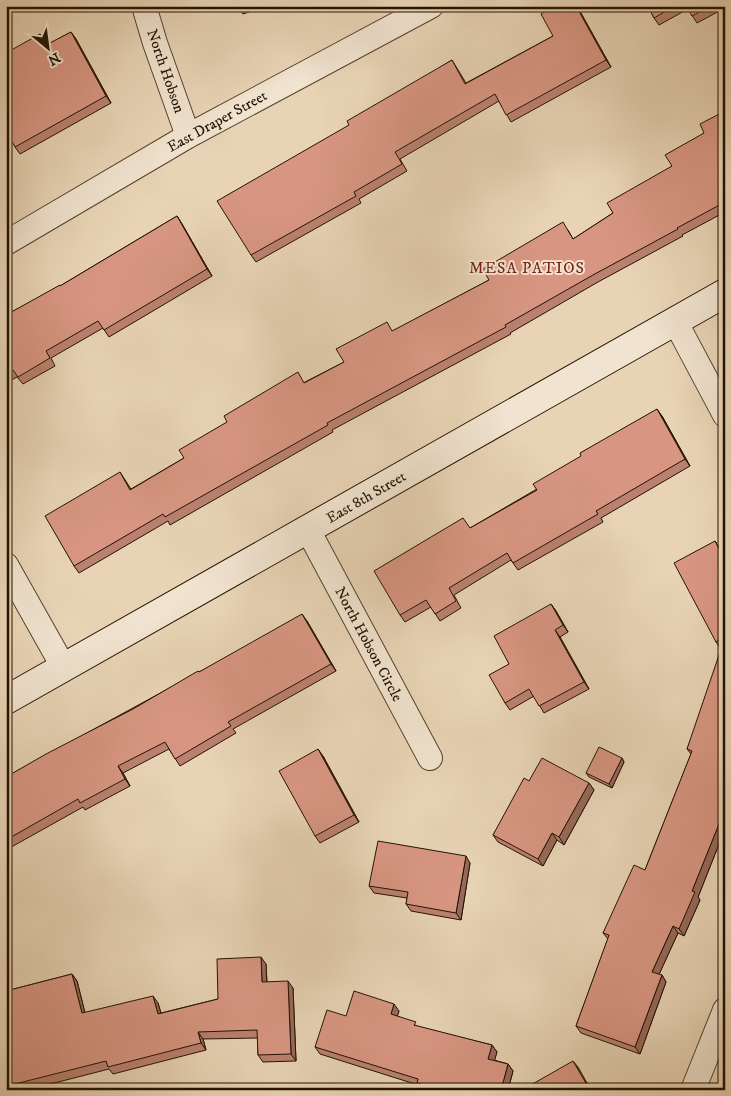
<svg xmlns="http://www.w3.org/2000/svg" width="731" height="1096" font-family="'IM FELL DW Pica',serif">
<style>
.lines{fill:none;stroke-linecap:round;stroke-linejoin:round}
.street-casing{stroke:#55422e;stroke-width:26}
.secondary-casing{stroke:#241201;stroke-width:30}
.street{stroke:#f0e3cf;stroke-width:24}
.secondary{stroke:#f0e3cf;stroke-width:28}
.wall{fill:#ba8170;stroke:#241201}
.shaded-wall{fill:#97695b;stroke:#241201}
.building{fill:#d89682;stroke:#241201}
.labels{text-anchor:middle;stroke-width:4;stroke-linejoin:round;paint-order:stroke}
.street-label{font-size:15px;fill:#241201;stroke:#f0e3cf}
.neighbourhood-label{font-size:16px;letter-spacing:1px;fill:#7a1f14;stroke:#f0e3cf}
</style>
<rect width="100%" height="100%" fill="#e8d4b5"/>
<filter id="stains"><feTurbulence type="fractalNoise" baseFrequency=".004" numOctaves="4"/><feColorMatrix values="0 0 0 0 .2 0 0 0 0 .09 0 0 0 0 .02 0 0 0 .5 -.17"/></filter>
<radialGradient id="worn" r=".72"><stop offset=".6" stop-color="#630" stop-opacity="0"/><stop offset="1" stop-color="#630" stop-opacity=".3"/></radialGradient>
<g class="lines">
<defs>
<path id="street" d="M144,6l11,37 33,93
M6,243l182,-107 243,-130
M675,321l50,94
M308,530l122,228
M6,565l58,103
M693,1090l32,-80"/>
<path id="secondary" d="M6,700l719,-407"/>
</defs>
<use href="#street" class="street-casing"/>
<use href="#secondary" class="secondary-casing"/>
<use href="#street" class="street"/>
<use href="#secondary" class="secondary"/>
</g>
<path class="wall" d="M237,6h30l-24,8z
M577,6l34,61 -100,55 -12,-21 -99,58 7,12 -48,28 2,4 -105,59 -5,-7 98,-130 103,-65 14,23 87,-47z
M648,6h77v2l-28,15 -9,-14 -29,16 -5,-7z
M71,32l5,7 35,64 -91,51 -5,-7 25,-113 7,11z
M725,111v101l-43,23 1,1 -85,46 -88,51 1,1 -179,96 1,2 -163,93 -2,-4 -89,52 -5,-7 46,-94 11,17 53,-31 121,-76 39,-20 49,-31 96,-51 79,-50 5,9 40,-26 59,-47 32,-33z
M177,216l5,8 30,52 -103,61 -6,-9 -52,30 4,8 -32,18 -6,-7 -11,6v-68l54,-29z
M662,416l28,50 -89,52 2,4 -85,48 -7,-10 -57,35 7,13 -21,13 -9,-14 -26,15 -5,-7 70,-87z
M715,541l10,17v89l-4,2 -5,-7z
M551,604l5,7 12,21 -8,5 29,52 -45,24 -10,-17 -24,14 -5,-7 4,-39z
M307,621l29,50 -103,58 3,4 -56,33 -11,-17 -46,24 7,13 -45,24 -2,-3 -77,43v-73l193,-105z
M725,653v176l-27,68 2,3 -16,36 -6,-3 -19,41 3,1 4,7 -26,72 -59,-21 -5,-7 32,-87 -5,-6 42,-63 46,-116 -4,-5z
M323,756l36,66 -39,21 -5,-7z
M622,758l2,4 -12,26 -23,-11 -3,-4z
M529,781l60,2 5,7 -30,55 -7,-5 -14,26 -45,-24 -5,-7z
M470,863l-9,57 -50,-9 -5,-7 1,-6 -33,-5 -5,-7z
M266,964l1,18 26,6 3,73 -33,1 -5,-7v-17l-55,1 3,11 -93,24 -4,-5 -82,21h-21v-99l66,-17 5,7 8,32 73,-10 3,10 57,-14z
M399,1011l-2,5 22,11 73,18 5,7 -3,8 14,4 5,7 -5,19h-86l-4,-5 -98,-31 -5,-7 31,-31z"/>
<path class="shaded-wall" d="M576,6h1l34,61 -5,-7z
M71,32l5,7 35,64 -5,-7z
M177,216l5,8 30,52 -5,-7z
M657,409l5,7 28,50 -5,-7z
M715,541l10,17v2z
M551,604l5,7 12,21 -5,-7z
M302,614l5,7 29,50 -5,-7z
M555,630l5,7 29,52 -5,-7z
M318,749l5,7 36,66 -5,-7z
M622,758l2,4 -12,26 -3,-4z
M118,766l5,7 7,13 -5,-7z
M589,783l5,7 -30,55 -5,-8z
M725,809v20l-27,68 2,3 -16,36 -5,-7 13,-38z
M552,833l5,7 -14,26 -5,-7z
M466,856l4,7 -9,57 -5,-7z
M673,926l5,7 -21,46 -5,-7z
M261,957l5,7 1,25 -5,-7z
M72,974l5,7 10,40 -5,-8z
M662,975l4,7 -26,72 -5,-7z
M288,981l5,7 3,73 -5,-7z
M153,996l5,7 5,18 -5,-7z
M394,1004l5,7 -3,10 -5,-7z
M198,1032l5,7 3,11 -5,-7z
M492,1045l5,7 -4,14 -5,-7z
M573,1061l5,6 13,23h-1z
M508,1064l5,7 -5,19h-7z"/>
<path class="building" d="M555,6h21l30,54 -100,55 -11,-21 -100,58 7,12 -48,28 2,4 -105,59 -34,-54 132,-76 -2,-4 105,-61 13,24 88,-48 -12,-22z
M648,6h27l-21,12z
M686,6h24l-18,10z
M71,32l35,64 -91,51 -9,-17v-77l34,-19 6,11z
M725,111v86h-1l1,5 -48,26 1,1 -85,46 -88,50 1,2 -179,96 1,2 -163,92 -2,-3 -89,52 -29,-50 75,-44 10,18 54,-32 -5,-8 48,-28 -3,-6 74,-44 6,11 40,-21 -8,-13 51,-27 5,9 97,-51 -6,-11 80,-47 10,17 40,-26 -6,-10 65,-37 -7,-11 39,-22 -4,-9z
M177,216l30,53 -103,61 -6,-9 -52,30 4,7 -32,19 -5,-7 -7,3v-58l54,-30v1z
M657,409l28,50 -89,52 2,3 -85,49 -6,-10 -58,35 7,13 -21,13 -9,-14 -26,15 -26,-44 89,-53 7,10 67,-38 -4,-6 48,-28 -1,-3z
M715,541l10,19v77l-9,5 -42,-79z
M551,604l12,21 -8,5 29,52 -45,24 -10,-17 -24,14 -16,-28 20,-11 -15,-28z
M302,614l29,50 -103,58 3,4 -56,33 -10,-17 -47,24 7,13 -45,24 -2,-4 -72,41v-63l40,-23 87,-45 65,-38 1,1z
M720,652l5,1v156l-33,82 3,1 -16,37 -6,-3 -21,46 10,3 -27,72 -59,-21 33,-91 -6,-2 31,-68 11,5 47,-119 -5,-2z
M599,747l23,11 -13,26 -23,-11z
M318,749l36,66 -39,21 -36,-65z
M542,758l47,25 -30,54 -7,-4 -14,26 -45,-24 31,-57 5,3z
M378,841l88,15 -10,57 -50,-9 2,-12 -39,-6z
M261,957l1,25 26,-1 3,73 -33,1 -1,-25 -59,2 3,11 -93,24 -2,-6 -99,25 -1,-2v-93l66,-17 10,39 71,-17 5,18 60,-15 -1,-40z
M354,991l40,13 -3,10 25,8 -2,3 78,20 -4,14 20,5 -7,26h-58l-26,-7 1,-4 -103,-32 12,-37 19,6z
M573,1061l17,29h-59l-2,-4z"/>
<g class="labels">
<g class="street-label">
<text transform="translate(166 71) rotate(71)" y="5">North Hobson</text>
<text transform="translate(217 121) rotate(-29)" y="5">East Draper Street</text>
<text transform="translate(366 497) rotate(-30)" y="5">East 8th Street</text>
<text transform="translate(369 644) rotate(62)" y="5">North Hobson Circle</text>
</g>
<g class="neighbourhood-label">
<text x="527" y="273">MESA PATIOS</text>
</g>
</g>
<rect width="731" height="1096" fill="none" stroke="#e8d4b5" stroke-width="25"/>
<rect x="8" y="8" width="716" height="1081" fill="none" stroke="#241201" stroke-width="2.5"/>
<rect x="12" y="12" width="706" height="1071" fill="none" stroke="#241201"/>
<g transform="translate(48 48) rotate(151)" stroke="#f0e3cf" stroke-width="4" paint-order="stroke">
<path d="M0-4L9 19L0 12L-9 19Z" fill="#241201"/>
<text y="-8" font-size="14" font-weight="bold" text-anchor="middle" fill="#241201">N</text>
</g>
<rect width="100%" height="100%" filter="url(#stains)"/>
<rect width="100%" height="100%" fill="url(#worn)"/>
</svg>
